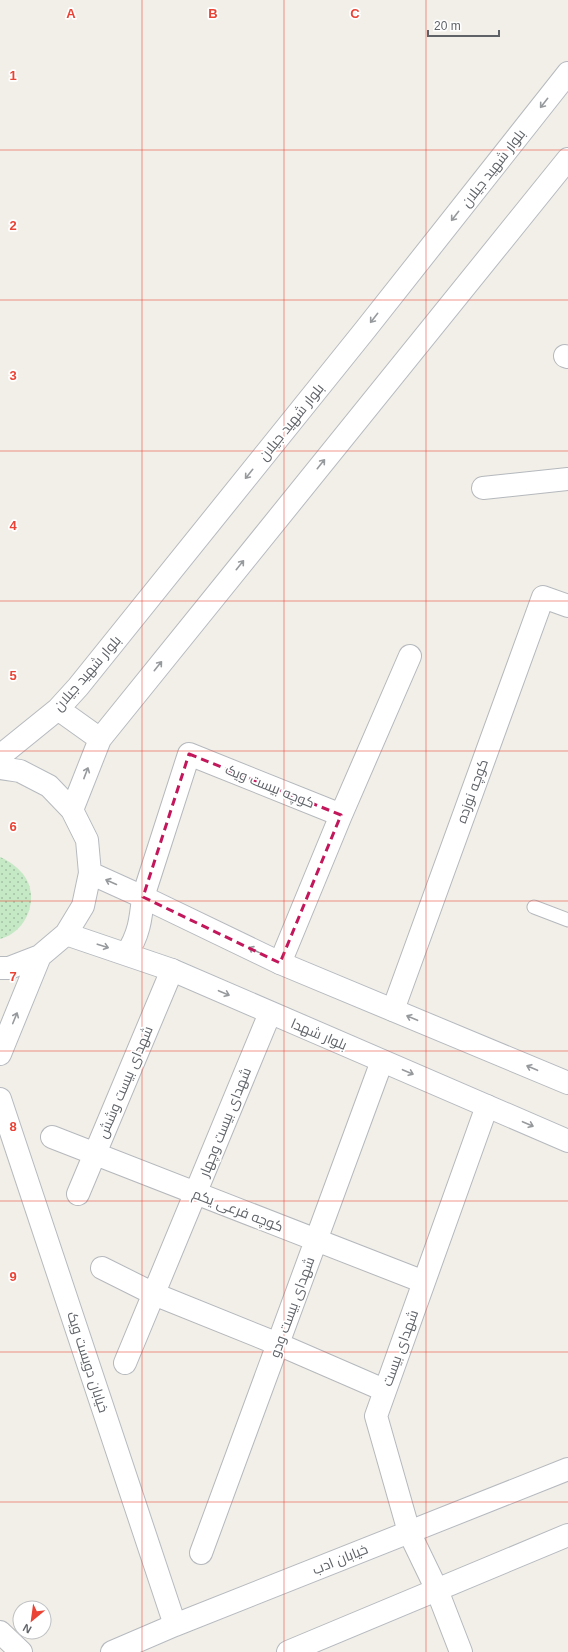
<svg xmlns="http://www.w3.org/2000/svg" width="568" height="1652" font-family="Arial,Cairo,sans-serif">
<style>
.grass{fill:url(#grass-dots)}
.lines{fill:none;stroke-linecap:round;stroke-linejoin:round}
.lane-casing{stroke:#b5b8bc;stroke-width:15}
.street-casing{stroke:#b5b8bc;stroke-width:24}
.secondary-casing{stroke:#b6babf;stroke-width:24}
.lane{stroke:#fff;stroke-width:13}
.street{stroke:#fff;stroke-width:22}
.secondary{stroke:#fff;stroke-width:22}
.oneway{stroke:#979a9d}
.marked{fill:none;stroke:#c2185b;stroke-width:3;stroke-dasharray:8 5;stroke-linejoin:round}
.grid{fill:none;stroke:#ea4335;stroke-width:1;stroke-opacity:0.55}
.labels{text-anchor:middle;stroke-width:3.5;stroke-linejoin:round;paint-order:stroke}
.street-label{font-size:14px;fill:#5f6368;stroke:#fff}
.grid-label{font-size:13px;text-anchor:middle;font-weight:bold;fill:#ea4335;stroke:#fff;stroke-width:3.5;stroke-linejoin:round;paint-order:stroke}
</style>
<defs>
<pattern id="grass-dots" width="8" height="8" patternUnits="userSpaceOnUse"><rect width="8" height="8" fill="#c5e8c5"/><path d="M2 2h.1M6 6h.1" fill="none" stroke="#a3c0a4" stroke-width="1.8" stroke-linecap="round"/></pattern>
</defs>
<rect width="100%" height="100%" fill="#f1efe8"/>
<path class="grass" d="M0,857c9,4 16,9 23,17 18,23 4,58 -23,65z"/>
<g class="lines">
<defs>
<path id="lane" d="M534,907l34,13"/>
<path id="street" d="M565,356l3,1
M483,488l85,-9
M341,815l69,-159
M143,897l46,-143 152,61 -61,148
M393,1010l150,-413 25,9
M52,1137l372,145
M78,1194l94,-224
M102,1268l52,26 124,50 106,46
M125,1363l145,-350
M201,1553l181,-492
M0,1632l21,20
M461,1652l-24,-62 -28,-58 -33,-116 111,-310"/>
<path id="secondary" d="M58,709l42,30
M0,756l58,-47 20,-22 287,-357 203,-257
M0,768l20,3 29,15 23,24 15,30 3,33 -7,33 -17,28 -26,22 -31,12h-9
M72,810l28,-71 468,-580
M90,873l53,24 137,66 288,120
M66,934l106,36 396,171
M126,954c13,-18 15,-36 17,-57
M0,1054l40,-98
M0,1099l175,526
M112,1652l63,-27 393,-156
M288,1652l280,-117"/>
</defs>
<use href="#lane" class="lane-casing"/>
<use href="#street" class="street-casing"/>
<use href="#secondary" class="secondary-casing"/>
<use href="#lane" class="lane"/>
<use href="#street" class="street"/>
<use href="#secondary" class="secondary"/>
</g>
<defs><path id="oneway-shaft" d="M-6 0H5M1.5-3L5.5 0L1.5 3" fill="none" stroke-width="1.6" stroke-linecap="round" stroke-linejoin="round"/></defs>
<g class="oneway">
<use href="#oneway-shaft" transform="translate(544 103) rotate(128)"/>
<use href="#oneway-shaft" transform="translate(455 216) rotate(128)"/>
<use href="#oneway-shaft" transform="translate(374 318) rotate(128)"/>
<use href="#oneway-shaft" transform="translate(321 464) rotate(-51)"/>
<use href="#oneway-shaft" transform="translate(249 474) rotate(129)"/>
<use href="#oneway-shaft" transform="translate(240 565) rotate(-51)"/>
<use href="#oneway-shaft" transform="translate(158 666) rotate(-51)"/>
<use href="#oneway-shaft" transform="translate(86 773) rotate(-69)"/>
<use href="#oneway-shaft" transform="translate(111 882) rotate(-156)"/>
<use href="#oneway-shaft" transform="translate(103 946) rotate(18)"/>
<use href="#oneway-shaft" transform="translate(254 950) rotate(-154)"/>
<use href="#oneway-shaft" transform="translate(224 993) rotate(23)"/>
<use href="#oneway-shaft" transform="translate(15 1018) rotate(-68)"/>
<use href="#oneway-shaft" transform="translate(412 1018) rotate(-157)"/>
<use href="#oneway-shaft" transform="translate(532 1068) rotate(-157)"/>
<use href="#oneway-shaft" transform="translate(408 1072) rotate(23)"/>
<use href="#oneway-shaft" transform="translate(528 1124) rotate(23)"/>
</g>
<path class="marked" d="M189,754l152,61 -61,148 -137,-66z"/>
<path class="grid" d="M142,0v1652M284,0v1652M426,0v1652M0,150h568M0,300h568M0,451h568M0,601h568M0,751h568M0,901h568M0,1051h568M0,1201h568M0,1352h568M0,1502h568"/>
<g class="labels">
<g class="street-label">
<text transform="translate(493 168) rotate(-52)" y="5">بلوار شهید جیلان</text>
<text transform="translate(291 422) rotate(-51)" y="5">بلوار شهید جیلان</text>
<text transform="translate(87 673) rotate(-49)" y="5">بلوار شهید جیلان</text>
<text transform="translate(270 786) rotate(22)" y="5">کوچه بیست ویک</text>
<text transform="translate(472 791) rotate(-70)" y="5">کوچه نوزده</text>
<text transform="translate(319 1034) rotate(23)" y="5">بلوار شهدا</text>
<text transform="translate(125 1082) rotate(-67)" y="5">شهدای بیست وشش</text>
<text transform="translate(225 1122) rotate(-68)" y="5">شهدای بیست وچهار</text>
<text transform="translate(238 1210) rotate(21)" y="5">کوچه فرعی یکم</text>
<text transform="translate(292 1307) rotate(-70)" y="5">شهدای بیست ودو</text>
<text transform="translate(400 1348) rotate(-70)" y="5">شهدای بیست</text>
<text transform="translate(88 1362) rotate(72)" y="5">خیابان دویست ویک</text>
<text transform="translate(340 1559) rotate(-22)" y="5">خیابان ادب</text>
</g>
</g>
<g class="grid-label">
<text x="71" y="18">A</text>
<text x="213" y="18">B</text>
<text x="355" y="18">C</text>
<text x="13" y="80">1</text>
<text x="13" y="230">2</text>
<text x="13" y="380">3</text>
<text x="13" y="530">4</text>
<text x="13" y="680">5</text>
<text x="13" y="831">6</text>
<text x="13" y="981">7</text>
<text x="13" y="1131">8</text>
<text x="13" y="1281">9</text>
</g>
<g transform="translate(32 1620) rotate(209)"><circle r="19" fill="#ffffff" stroke="#bfc1c3"/>
<path d="M0-3L7 15L0 10L-7 15Z" fill="#ea4335"/>
<text y="-6" font-size="11" font-weight="bold" text-anchor="middle" fill="#5f6368">N</text>
</g>
<path d="M428 30v6h71v-6" fill="none" stroke="#5f6368" stroke-width="2"/>
<text x="434" y="30" font-size="12" fill="#5f6368" stroke="#ffffff" stroke-width="3" paint-order="stroke">20 m</text>
</svg>
